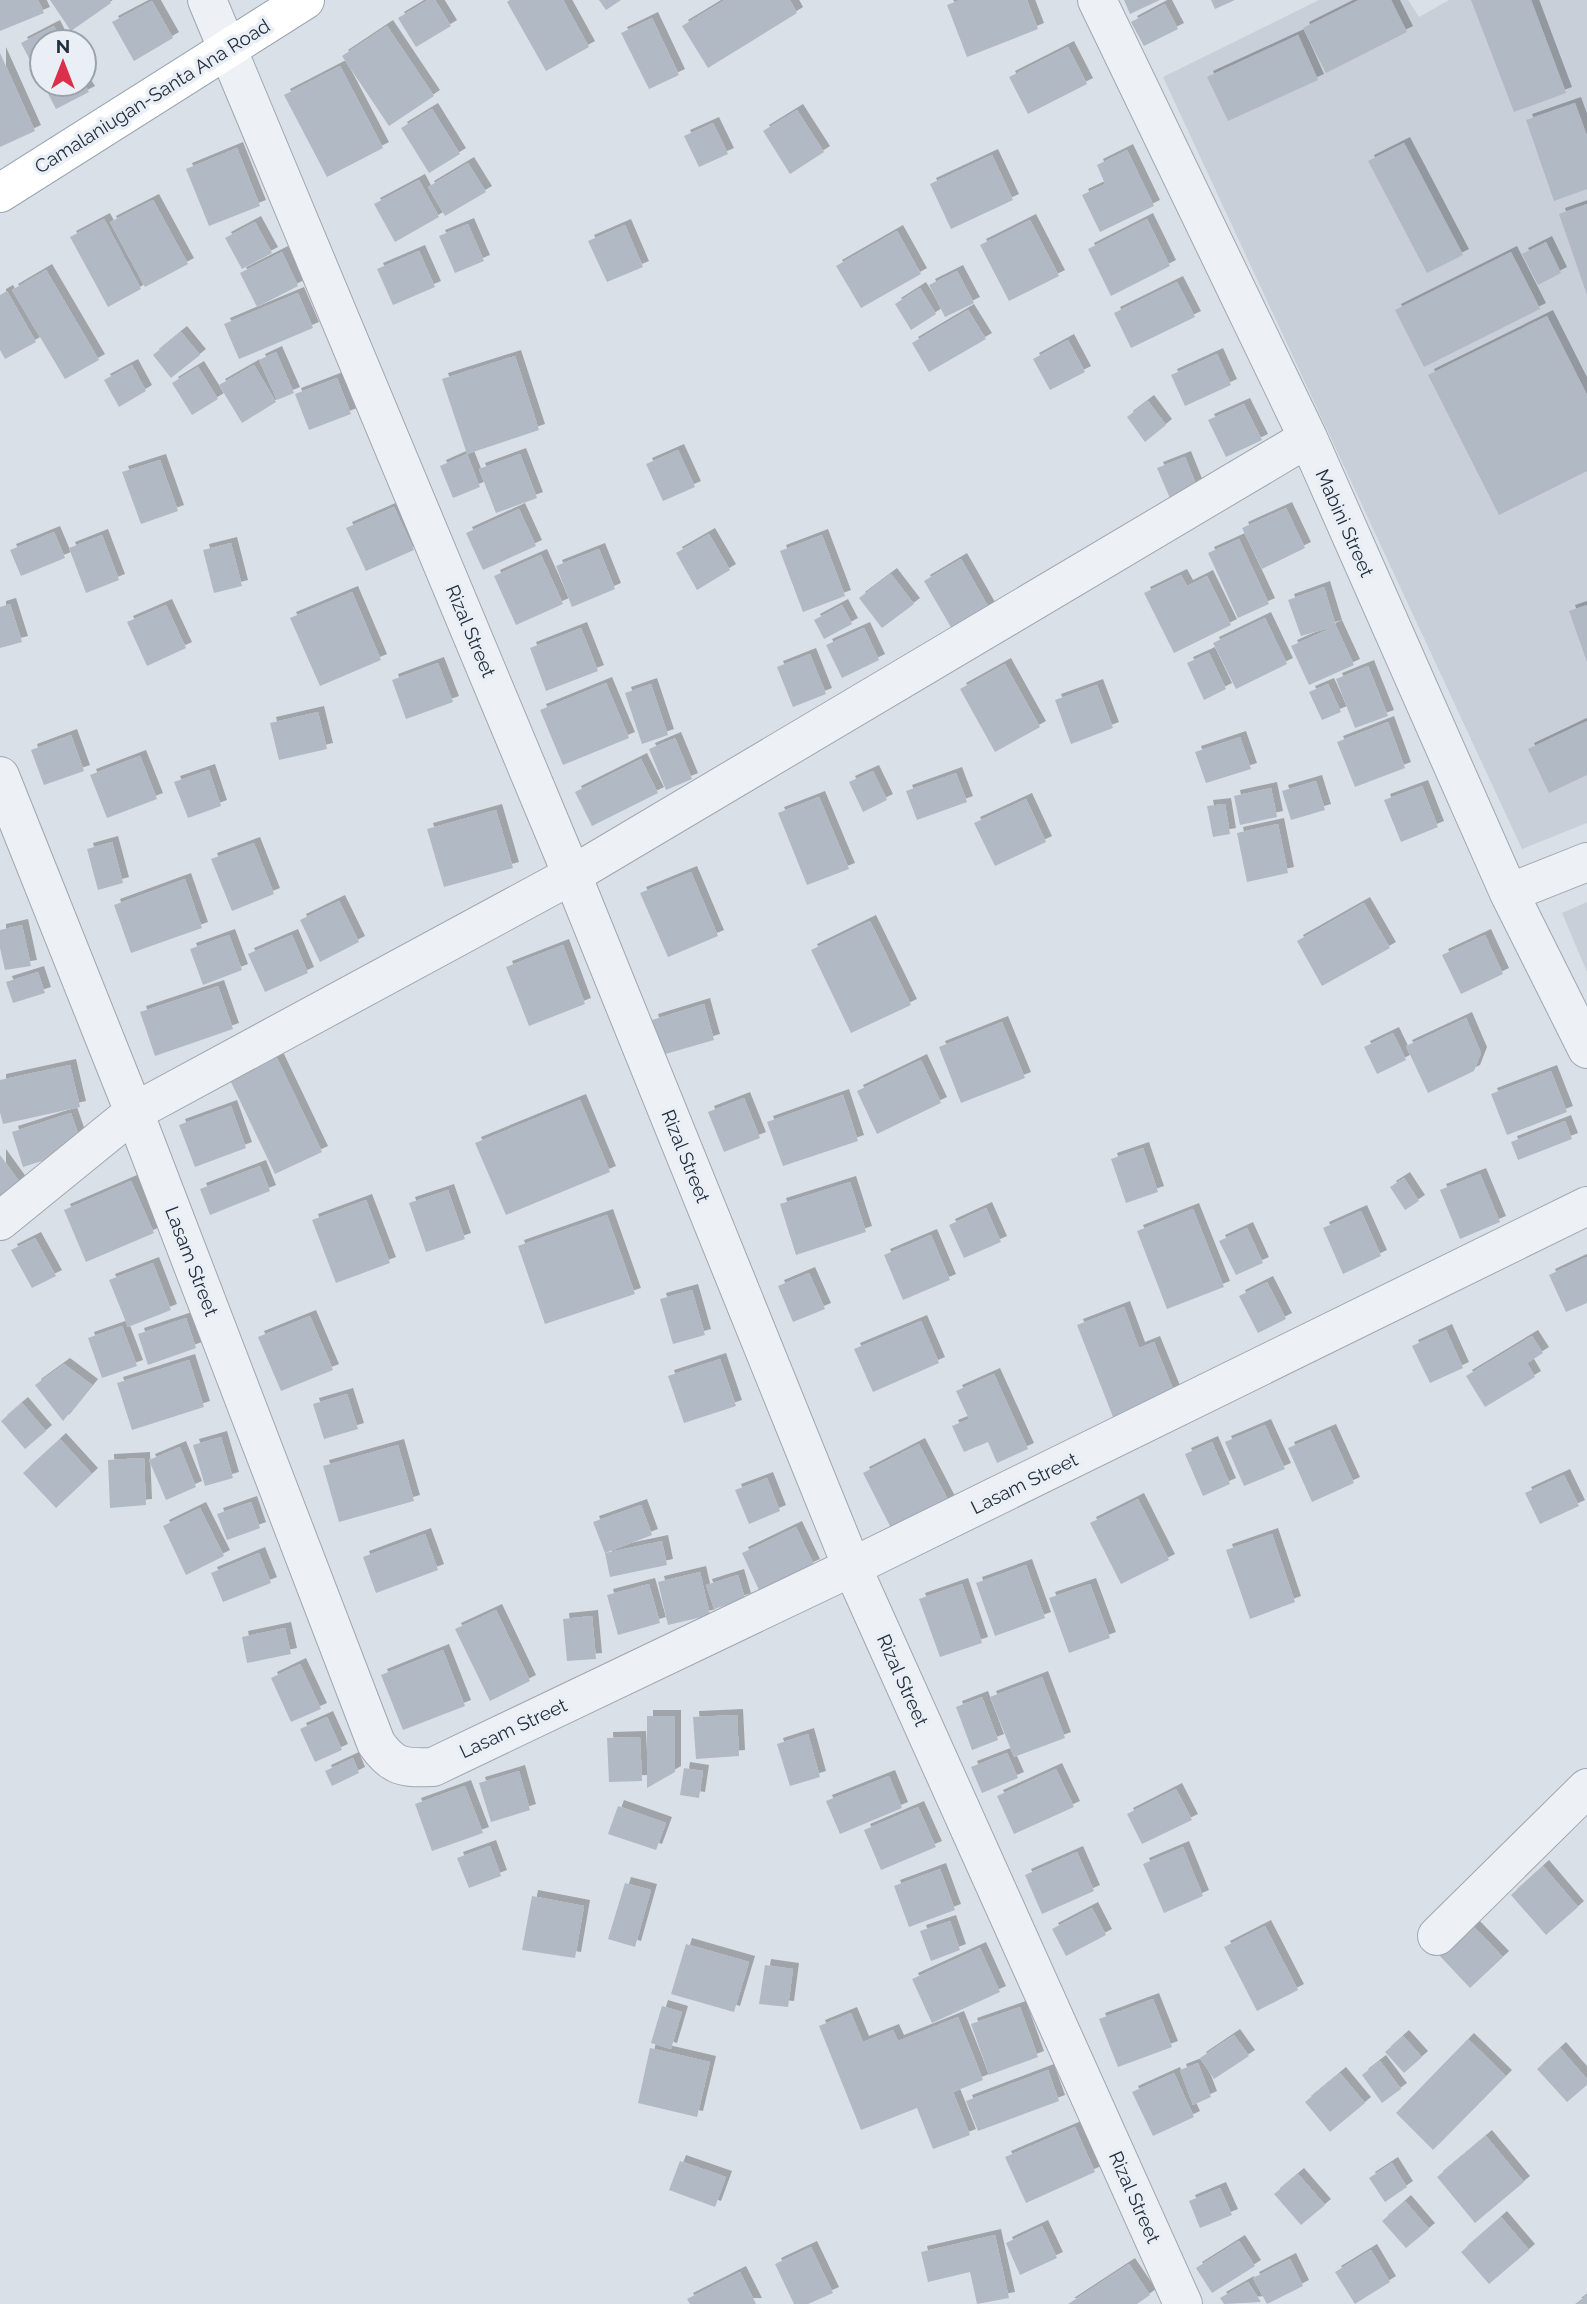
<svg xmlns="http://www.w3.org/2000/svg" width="1587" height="2304" font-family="Raleway,sans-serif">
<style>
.built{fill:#c8cfd9}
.building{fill:#b1b9c4;filter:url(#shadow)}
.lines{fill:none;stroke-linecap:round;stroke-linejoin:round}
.minor-casing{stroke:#9fa7b1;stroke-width:40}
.major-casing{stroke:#99a4b4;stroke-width:40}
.minor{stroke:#edf0f5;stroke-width:38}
.major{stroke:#fff;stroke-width:38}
.labels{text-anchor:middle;stroke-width:7;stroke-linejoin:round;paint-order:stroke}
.street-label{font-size:19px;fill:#232e3e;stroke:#eaeff5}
</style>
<defs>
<filter id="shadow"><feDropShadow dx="6" dy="-6" stdDeviation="0" flood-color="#0004"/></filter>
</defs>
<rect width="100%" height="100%" fill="#dae0e7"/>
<path class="built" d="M1319,0h89l11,17 30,-17h138v823l-65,26 -359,-772z
M1587,902v70l-25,-59z"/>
<path class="building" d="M0,0h38l6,13 -44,18z
M50,0h59l2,3 -40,28z
M428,0h7l16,26 -35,21 -18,-29z
M510,0h53l26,47 -43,24 -39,-69z
M599,0h22l-15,10z
M725,0h65l7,13 -89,55 -26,-42z
M960,0h67l11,29 -71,28 -20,-52z
M1124,0h36l-30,14z
M1211,0h24l-20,9z
M1359,0h32l16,32 -81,41 -23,-45z
M1471,0h60l35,93 -52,19z
M152,1l21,37 -39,23 -22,-39z
M1165,4l13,25 -34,17 -13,-24z
M652,18l27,57 -30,14 -28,-56z
M54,26l8,16h-20v41l-21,-40z
M387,26l47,70 -45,30 -47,-70z
M1298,35l20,45 -90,41 -21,-44z
M1068,47l19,37 -59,30 -19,-37z
M0,53l35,78 -35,16z
M340,66l43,82 -56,29 -43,-82z
M43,84h41l5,8 -33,17z
M1575,103l12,33v53l-33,12 -28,-81z
M432,109l28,45 -31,19 -28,-45z
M797,110l27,42 -34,22 -27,-43z
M713,123l15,31 -29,13 -15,-31z
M1404,143l59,112 -36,18 -59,-112z
M237,148l23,58 -51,20 -23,-57z
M1127,150l27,56 -54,26 -18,-37 23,-11 -8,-19z
M992,155l21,45 -62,29 -21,-45z
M468,163l18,29 -41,24 -17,-29z
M419,180l20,37 -44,25 -21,-38z
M153,200l35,64 -43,23 -35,-65z
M1587,204v91l-28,-81z
M104,219l37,70 -33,18 -38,-70z
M1147,219l23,47 -59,30 -23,-47z
M1030,220l29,56 -50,25 -29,-56z
M255,222l17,31 -30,16 -17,-31z
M468,224l16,37 -29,12 -16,-37z
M625,225l18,42 -36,15 -19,-41z
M897,231l24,43 -60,34 -25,-42z
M1546,242l15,31 -23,12 -16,-31z
M419,251l16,36 -42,18 -16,-36z
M282,252l16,34 -41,21 -17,-34z
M1511,252l29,57 -116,58 -29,-57z
M46,270l53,90 -34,19 -53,-89z
M957,271l17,32 -29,14 -16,-32z
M1177,282l18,35 -64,31 -17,-35z
M920,288l16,26 -25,16 -16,-26z
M7,291l29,51 -31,17 -5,-9v-55z
M298,293l15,35 -74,31 -15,-35z
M968,310l18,29 -57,33 -17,-29z
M1547,316l40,79v76l-88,44 -71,-140z
M181,332l19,23 -29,23 -18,-23z
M1068,340l17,32 -35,18 -17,-31z
M276,352l18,41 -17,7 -18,-40z
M1217,354l14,31 -46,21 -14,-31z
M515,356l24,74 -72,24 -25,-75z
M132,365l14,26 -27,16 -15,-27z
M254,365l22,37 -34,21 -23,-38z
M198,367l20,32 -26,16 -20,-32z
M337,378l14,36 -42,16 -14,-36z
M1148,401l18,24 -21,17 -18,-25z
M1244,404l18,36 -36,17 -18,-37z
M678,450l17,37 -32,14 -17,-37z
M467,454l13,33 -27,11 -13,-32z
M520,454l17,44 -41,15 -17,-44z
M1185,457l14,35 -27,11 -15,-35z
M160,460l18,51 -37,13 -19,-52z
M394,507l20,43 -48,21 -20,-43z
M1286,508l19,40 -43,21 -20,-41z
M519,509l17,37 -53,24 -17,-37z
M54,532l11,26 -44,18 -11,-26z
M709,534l21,36 -33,20 -21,-37z
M102,535l17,45 -33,13 -17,-45z
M822,535l23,61 -42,16 -23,-61z
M1239,539l30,65 -31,14 -30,-65z
M231,543l11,43 -28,7 -11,-43z
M599,549l16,40 -43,18 -16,-41z
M541,555l22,49 -47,21 -22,-49z
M961,559l28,49 -37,21 -28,-48z
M891,574l23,30 -32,24 -23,-30z
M1181,575l6,11 20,-10 24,49 -57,28 -30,-60z
M1324,587l12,39 18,39 -45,20 -18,-39 45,-20 -35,10 -13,-36z
M352,592l29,68 -61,26 -30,-68z
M10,604l12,38 -22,6v-41z
M166,605l20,43 -39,18 -20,-44z
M842,605l10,19 -28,15 -10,-19z
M1587,605v57l-18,-51z
M1265,618l22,46 -51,25 -23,-46z
M581,628l17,43 -52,20 -16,-43z
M864,628l15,32 -37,18 -16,-33z
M1209,653l17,36 -22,11 -17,-37z
M810,654l16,40 -33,13 -16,-40z
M438,663l15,39 -47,17 -14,-39z
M1005,664l35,63 -45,25 -35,-63z
M1368,666l20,50 -33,12 -19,-49z
M606,683l23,55 -66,27 -23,-55z
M651,684l17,51 -26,9 -17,-51z
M1328,684l13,28 -19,8 -13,-28z
M1097,685l16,43 -42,16 -16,-44z
M318,712l9,37 -48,11 -9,-37z
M1587,721v54l-38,18 -21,-44z
M1388,722l17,46 -50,19 -18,-45z
M71,735l13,36 -40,14 -13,-35z
M1240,737l11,32 -45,14 -11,-31z
M675,738l17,41 -26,11 -17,-41z
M140,756l17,43 -50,19 -17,-43z
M641,759l17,34 -66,33 -17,-34z
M209,770l12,36 -33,12 -14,-36z
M873,771l14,29 -24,12 -14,-30z
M956,773l11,29 -50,18 -11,-29z
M1316,781l9,29 -34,10 -9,-29z
M1422,786l16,41 -37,15 -17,-42z
M1271,788l6,29 -37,8 -6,-29z
M819,797l30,72 -42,16 -29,-72z
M1026,799l20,43 -51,24 -21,-43z
M1225,804l5,30 -17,3 -6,-31z
M496,810l17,58 -69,19 -17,-58z
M1278,824l10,49 -41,9 -10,-49z
M112,842l11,41 -25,7 -11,-41z
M254,843l20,51 -42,17 -21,-52z
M691,872l27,64 -50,21 -28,-64z
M185,879l17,49 -71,25 -17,-48z
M339,901l20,41 -39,20 -20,-42z
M1364,903l26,45 -68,38 -25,-45z
M870,921l41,84 -60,28 -40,-83z
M22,925l9,41 -26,4 -5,-22v-18z
M229,935l13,35 -39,15 -13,-36z
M292,935l16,38 -43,19 -17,-38z
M1485,935l18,39 -42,20 -19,-39z
M563,945l22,59 -56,22 -23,-59z
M38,972l7,21 -32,10 -7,-21z
M218,986l15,43 -78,27 -15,-44z
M704,1004l10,36 -52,15 -10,-35z
M1466,1018l15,35 -7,18 -46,22 -22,-47z
M1002,1022l23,56 -64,25 -22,-56z
M1393,1033l13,27 -29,14 -13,-27z
M277,1058l45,94 -47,22 -45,-94z
M921,1060l20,43 -64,31 -20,-43z
M70,1065l10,42 -77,17 -3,-12v-32z
M1551,1071l16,41 -60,23 -16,-41z
M843,1095l15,46 -75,25 -16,-44z
M744,1098l16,40 -36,14 -16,-40z
M580,1100l30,72 -104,43 -31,-72z
M231,1106l15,42 -51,19 -16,-42z
M71,1113l12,35 -60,19 -11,-35z
M1565,1121l7,18 -54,21 -7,-18z
M1143,1148l15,44 -32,11 -15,-44z
M0,1155l21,29 -21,14z
M260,1166l10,25 -60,24 -10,-26z
M1480,1174l20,48 -40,17 -20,-49z
M1404,1178l15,23 -14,9 -15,-23z
M131,1181l23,52 -68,29 -22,-52z
M850,1182l16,50 -70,23 -16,-51z
M448,1190l17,49 -39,13 -17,-49z
M366,1200l24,63 -54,20 -24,-63z
M986,1208l15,34 -37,16 -15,-33z
M1193,1209l31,78 -57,22 -30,-78z
M1361,1211l20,45 -38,18 -20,-46z
M607,1215l28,79 -90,30 -27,-78z
M1247,1228l16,35 -27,12 -17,-34z
M931,1235l19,45 -47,20 -19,-45z
M35,1238l21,38 -24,12 -21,-38z
M1587,1257v46l-21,9 -17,-37z
M153,1263l18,47 -43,17 -19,-47z
M809,1273l16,36 -32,13 -15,-36z
M1267,1282l19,37 -28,14 -19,-37z
M692,1290l13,45 -32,9 -13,-45z
M1124,1307l15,41 15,-6 21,52 -62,23 -36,-92z
M310,1316l23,54 -52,21 -23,-54z
M186,1318l10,30 -48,17 -10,-31z
M921,1321l18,42 -66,29 -19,-43z
M122,1326l15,40 -35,12 -14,-40z
M1446,1330l17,38 -33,15 -18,-37z
M1532,1336l11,17 -16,10 8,14 -50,30 -19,-31z
M720,1359l16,47 -52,17 -16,-47z
M189,1360l15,47 -72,23 -15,-47z
M64,1364l28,21 -29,36 -28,-36z
M994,1374l34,75 -31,14 -9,-21 -24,10 -12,-26 17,-7 -13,-28z
M347,1394l11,35 -34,10 -11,-35z
M22,1403l24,28 -21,18 -24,-28z
M1265,1425l20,44 -41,17 -19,-44z
M1330,1430l24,53 -42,19 -24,-54z
M221,1437l12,41 -28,8 -12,-41z
M60,1439l32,35 -36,34 -33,-35z
M1212,1442l18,42 -27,12 -18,-42z
M919,1444l30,58 -57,28 -29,-57z
M398,1445l16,56 -75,21 -16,-56z
M180,1447l16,40 -30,13 -17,-40z
M144,1458l2,47 -36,3 -2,-48z
M1564,1475l15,31 -39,18 -15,-31z
M767,1478l13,33 -31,13 -14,-34z
M1138,1499l31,61 -48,24 -31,-61z
M251,1502l9,26 -33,12 -10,-26z
M641,1505l11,30 -47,18 -12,-31z
M200,1508l24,48 -38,19 -23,-49z
M796,1527l18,38 -55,25 -17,-37z
M425,1534l13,36 -62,23 -13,-36z
M1272,1534l23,68 -45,17 -24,-69z
M662,1541l5,24 -57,12 -5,-24z
M259,1553l12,30 -48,19 -12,-29z
M1026,1565l19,53 -50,18 -19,-53z
M700,1572l10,43 -42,10 -10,-43z
M738,1575l7,24 -31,10 -8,-24z
M649,1584l11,39 -42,12 -11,-40z
M962,1584l20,59 -42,14 -21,-58z
M1090,1584l20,54 -41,15 -20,-55z
M496,1610l34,71 -40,20 -35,-72z
M592,1616l4,43 -29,2 -4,-42z
M285,1628l6,26 -44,9 -5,-26z
M443,1650l22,56 -62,24 -22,-55z
M300,1664l21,45 -30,13 -20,-44z
M1042,1677l23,61 -51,19 -24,-60z
M982,1697l16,43 -26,10 -16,-43z
M737,1715l2,41 -43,3 -3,-42z
M647,1716h28v56l-28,16z
M327,1717l15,33 -27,12 -15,-33z
M808,1734l12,43 -30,9 -13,-42z
M640,1737l2,44 -33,1 -2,-44z
M1007,1753l11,25 -36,15 -11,-26z
M353,1758l6,15 -27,13 -7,-15z
M684,1768l19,3 -4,27 -19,-3z
M1056,1769l18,38 -60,27 -17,-38z
M519,1771l11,39 -39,12 -12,-39z
M889,1776l13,32 -62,26 -14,-33z
M465,1786l18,47 -51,18 -17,-47z
M1176,1789l16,31 -50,24 -15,-30z
M618,1806l48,17 -10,27 -48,-16z
M918,1807l18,40 -55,23 -17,-40z
M490,1846l11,30 -32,12 -12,-30z
M1183,1847l20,49 -39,17 -21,-49z
M1077,1852l17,39 -52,23 -17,-39z
M1543,1866l35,41 -32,28 -35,-40z
M940,1869l15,41 -46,17 -15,-41z
M625,1883l26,7 -16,57 -27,-8z
M532,1896l52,10 -9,52 -53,-8z
M1092,1908l14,27 -40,21 -14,-27z
M950,1921l10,29 -29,11 -11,-30z
M1470,1923l33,34 -33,31 -32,-34z
M1265,1926l33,64 -41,21 -33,-64z
M686,1944l63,18 -15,50 -63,-18z
M980,1948l20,44 -68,31 -20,-44z
M765,1965l28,4 -5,38 -29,-3z
M1153,1999l19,48 -54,20 -19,-48z
M662,2006l20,6 -11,37 -20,-6z
M1020,2007l18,50 -49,18 -18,-51z
M851,2013l12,29 30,-12 5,11 60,-24 25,63 -30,12 17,43 -37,14 -16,-41 -56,22 -42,-104z
M1234,2035l15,21 -35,23 -14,-21z
M1403,2036l19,21 -18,16 -19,-21z
M1468,2039l38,37 -73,74 -37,-37z
M650,2048l60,14 -13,55 -59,-14z
M1560,2048l27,31v6l-20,17 -30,-33z
M1380,2061l21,28 -19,14 -20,-28z
M1198,2063l13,34 -18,8 -13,-35z
M1048,2070l11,31 -81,30 -12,-30z
M1174,2073l20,44 -41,19 -21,-44z
M1340,2073l25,30 -35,29 -25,-30z
M1075,2127l20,45 -69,31 -21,-46z
M1486,2136l38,46 -49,41 -38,-46z
M680,2161l46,16 -11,30 -46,-17z
M1392,2163l15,24 -22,15 -16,-24z
M1298,2174l27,31 -24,20 -27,-31z
M1220,2188l12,27 -32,13 -11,-27z
M1405,2201l24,28 -23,19 -24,-27z
M1501,2217l28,33 -40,34 -28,-32z
M1042,2226l15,32 -37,17 -14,-32z
M995,2235l14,63 -32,6 -7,-32 -42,10 -7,-30z
M1239,2241l16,25 -43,27 -16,-25z
M811,2247l22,46 -25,11h-14l-19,-40z
M1371,2250l19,32 -35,22 -20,-32z
M1290,2259l13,27 -36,18 -14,-26z
M1129,2264l21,31 -13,9h-69z
M740,2272l16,32h-66l-3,-5z
M1248,2282l13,20 -37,2 -4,-6z
M1587,2295v9h-12z"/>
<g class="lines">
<defs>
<path id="minor" d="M207,0l365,875 280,692 331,737
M1097,0l211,438 201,455 78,156
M0,776l134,336 242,631c17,25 28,25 57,24l419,-200 735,-361
M1509,893l78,-31
M0,1221l134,-109 438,-237 736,-437
M1437,1936l150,-148"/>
<path id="major" d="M0,193l305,-193"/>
</defs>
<use href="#minor" class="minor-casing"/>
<use href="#major" class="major-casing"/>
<use href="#minor" class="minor"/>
<use href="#major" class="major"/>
</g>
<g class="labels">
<g class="street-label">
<text transform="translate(152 96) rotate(-32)" y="7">Camalaniugan-Santa Ana Road</text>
<text transform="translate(1345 523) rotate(66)" y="7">Mabini Street</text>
<text transform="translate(471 631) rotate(67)" y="7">Rizal Street</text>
<text transform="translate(686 1156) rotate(68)" y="7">Rizal Street</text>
<text transform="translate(192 1261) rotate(69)" y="7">Lasam Street</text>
<text transform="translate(1024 1483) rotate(-26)" y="7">Lasam Street</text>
<text transform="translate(903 1680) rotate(66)" y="7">Rizal Street</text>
<text transform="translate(513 1728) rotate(-25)" y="7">Lasam Street</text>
<text transform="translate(1135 2197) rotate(66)" y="7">Rizal Street</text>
</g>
</g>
<g transform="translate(63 63)"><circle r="33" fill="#eaeff5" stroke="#9aa2ac" stroke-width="2"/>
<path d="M0-5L12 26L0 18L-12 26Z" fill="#dc2f4c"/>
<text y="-10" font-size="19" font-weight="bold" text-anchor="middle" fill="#232e3e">N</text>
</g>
</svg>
